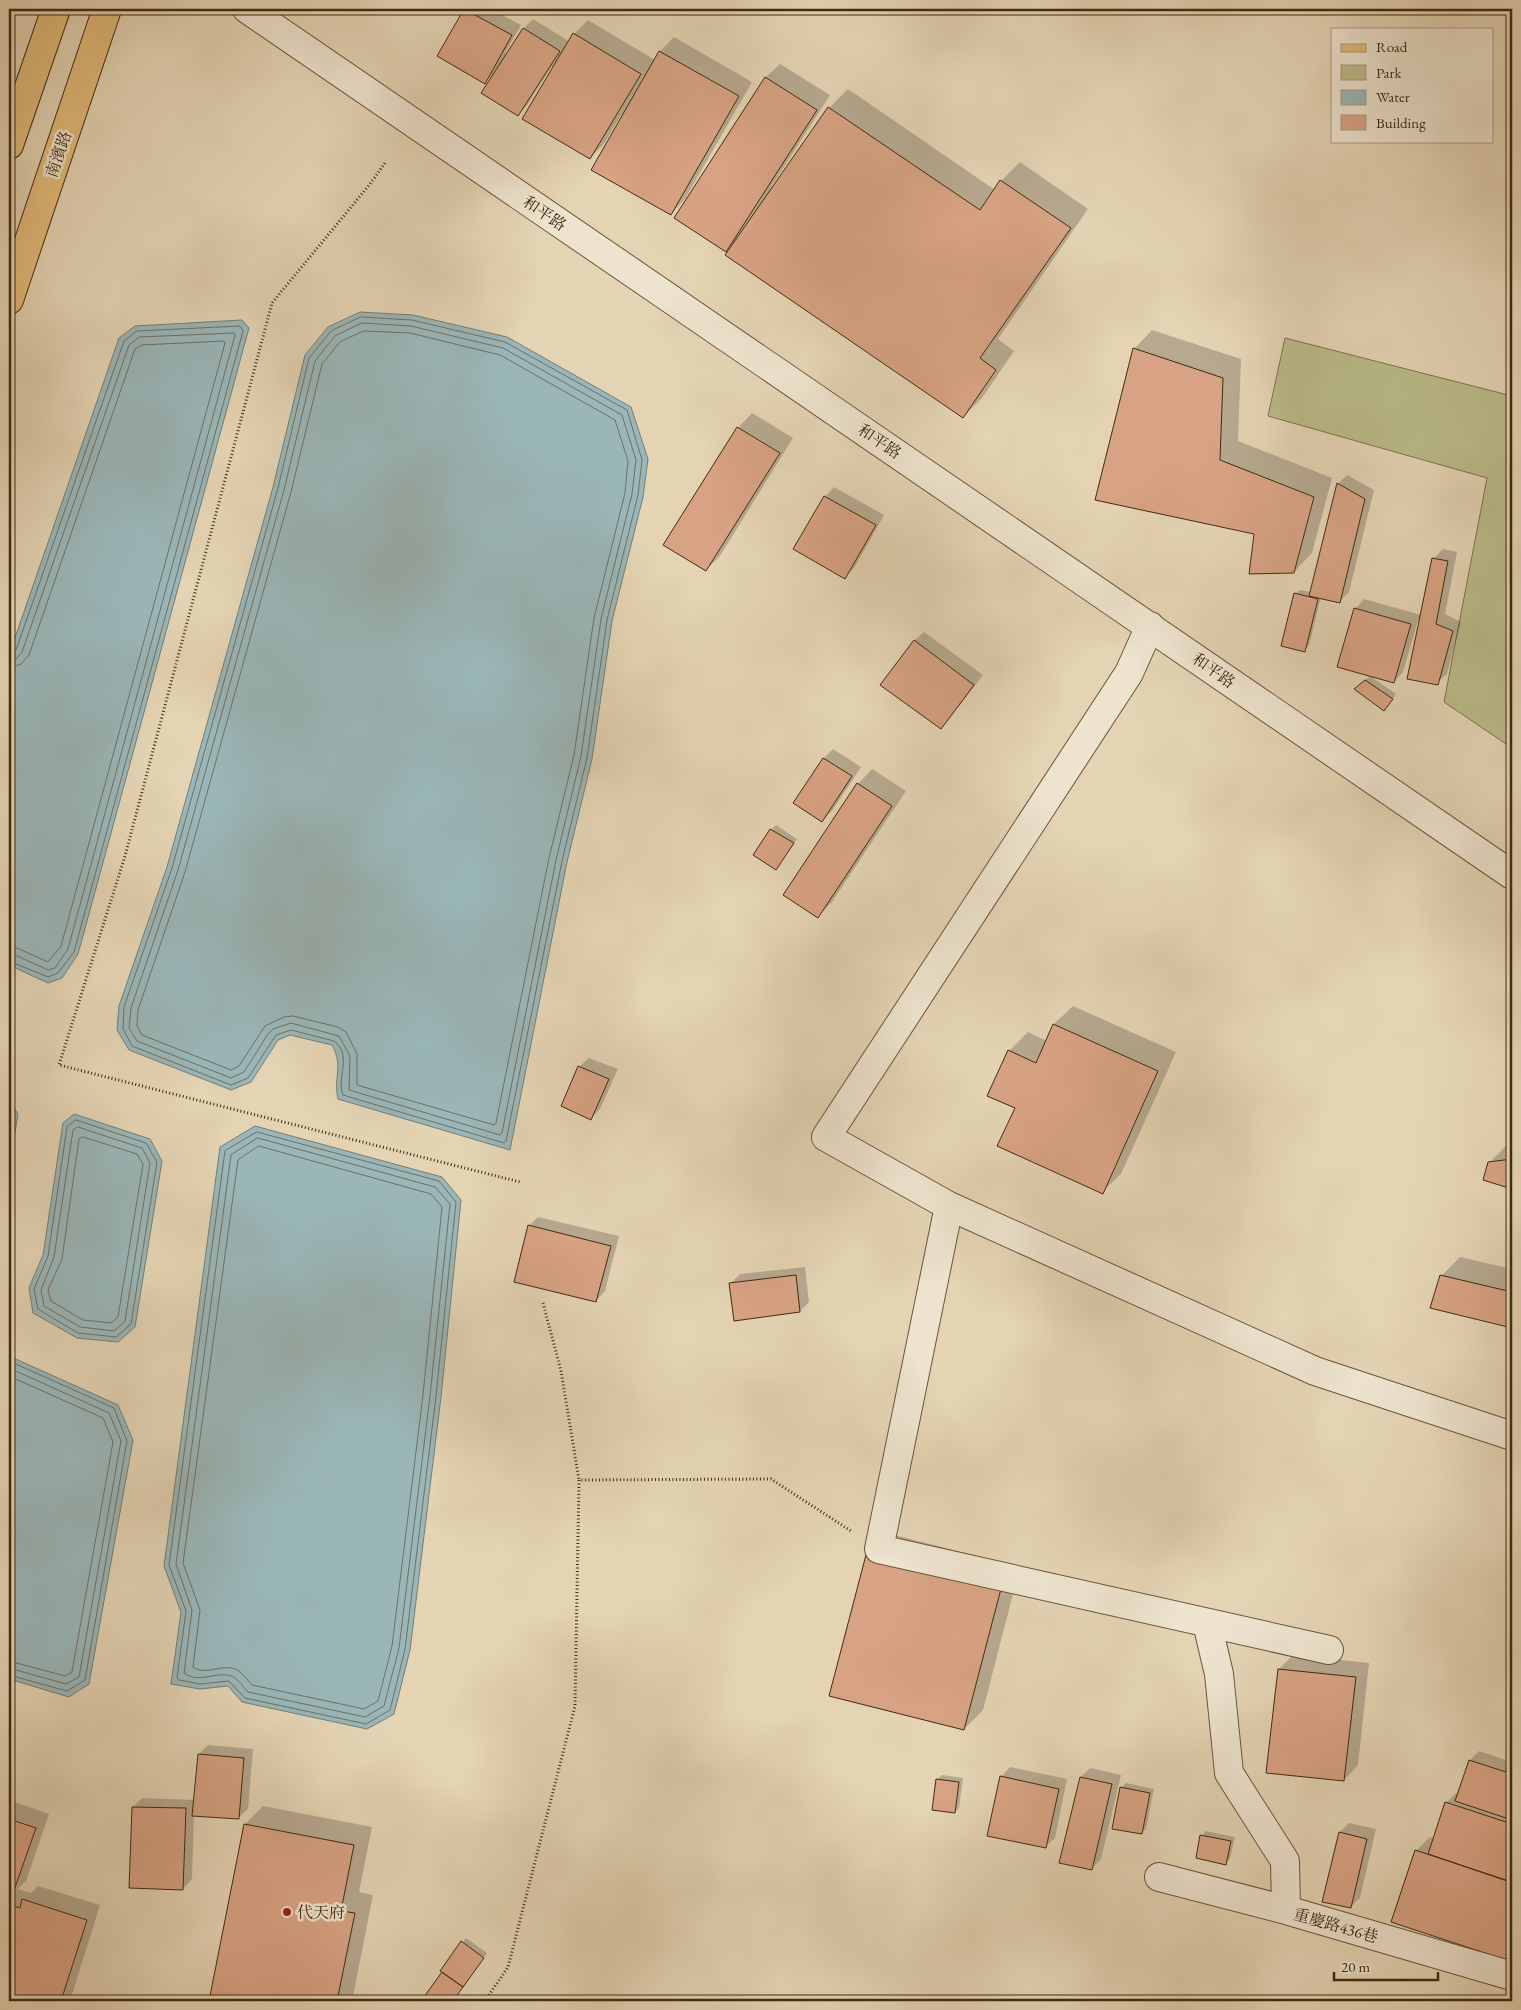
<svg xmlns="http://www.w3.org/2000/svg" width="1521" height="2010" font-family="'EB Garamond','Noto Serif TC',serif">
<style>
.green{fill:#babb89;stroke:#7e734c}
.water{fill:#9ab6b8;stroke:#767e74}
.shadow{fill:#0003}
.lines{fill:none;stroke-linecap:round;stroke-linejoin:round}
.shore{stroke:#6e7063;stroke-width:1}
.building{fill:#d8a384;stroke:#412b0e}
.minor-casing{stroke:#6a5538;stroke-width:30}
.major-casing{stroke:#412b0e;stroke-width:30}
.path{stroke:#412b0e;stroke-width:3;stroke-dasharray:1 2.5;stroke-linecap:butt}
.minor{stroke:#ede3ce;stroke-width:28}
.major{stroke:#e2ba7a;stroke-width:28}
.poi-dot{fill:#8f2418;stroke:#ede3ce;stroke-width:2}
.labels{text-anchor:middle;stroke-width:5;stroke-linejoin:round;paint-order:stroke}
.street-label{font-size:16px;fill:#412b0e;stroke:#ede3ce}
.poi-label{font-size:16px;fill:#412b0e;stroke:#ede3ce;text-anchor:start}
</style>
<rect width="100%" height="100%" fill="#e4d4b4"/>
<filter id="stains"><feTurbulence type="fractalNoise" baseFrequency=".004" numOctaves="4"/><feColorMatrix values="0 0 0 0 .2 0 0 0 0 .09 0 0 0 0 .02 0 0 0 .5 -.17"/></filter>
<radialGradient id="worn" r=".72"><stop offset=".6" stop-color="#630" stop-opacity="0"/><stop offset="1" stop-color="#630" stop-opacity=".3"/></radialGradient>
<path class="green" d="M1285,338l227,58v352l-68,-46 43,-224 -219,-62z"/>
<path class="water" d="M360,312l53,3 94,22 124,70 17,52 -5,38 -31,124 -20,138 -25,103 -57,288 -172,-51c-5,-22 6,-32 -6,-54l-42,-10 -12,5 -27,42 -20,8 -102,-40 -12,-20 2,-24 48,-139 106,-380 32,-132 23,-28z
M242,320l7,8 -171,626 -16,24 -14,5 -39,-18v-310l110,-317 16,-12z
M9,1101l9,13 -9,55z
M74,1114l76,25 12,22 -27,166 -17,15 -41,-4 -44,-25 -4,-25 14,-33 20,-132z
M255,1126l187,51 19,23 -20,197 -31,253 -16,64 -27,15 -125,-27 -14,-16 -28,3 -29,-5 10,-72 -17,-46 56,-419z
M9,1356l109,49 15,35 -44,244 -20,13 -60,-18z"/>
<path class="shadow" d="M465,9h26l30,16 -16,28 2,1 17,-26 9,-9 37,23 4,-8 14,-14 67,40 5,-9 14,-14 78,45 -67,117 -14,15 -48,-97 -2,-2 -17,29 -14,14 -36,-91 -2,-1 -25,39 -9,10 -25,-41 -8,8 -47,-26z
M780,64l50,31 -59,92 2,2 56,-81 19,-19 147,101 6,-9 19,-19 68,47 -90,130 16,12 -32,47 -19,19 -229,-175 -8,8 39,-172z
M1152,330l89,29 -3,82 94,37 -20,75 -18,19 -39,-39 -121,-184z
M752,413l41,25 -73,118 -14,14 -41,-25 73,-117z
M1347,475l27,15 -25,102 -9,9 -19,-4 -12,49 -5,4 -9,-56 5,-4 11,2 27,-108z
M834,487l50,28 -30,53 -9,9 -20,-80z
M1443,549l14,3 -12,62 16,8 -14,52 -10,9 -17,-63h-2l-15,52 -9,10 -39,-73 9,-10 57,16 12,-56z
M924,632l59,43 -33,43 -9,10 -27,-87z
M1370,676l26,18 -7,11 -29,-21z
M833,749l28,18 -29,44 -10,9 -27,-17 29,-45z
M872,769l34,22 -74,111 -14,14 -33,-22 73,-110z
M776,825l21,14 -21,29 -5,-38z
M1073,1006l103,46 -55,122 -19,18 -86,-85 -7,-56 19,-19 19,9 7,-17z
M589,1058l29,11 -18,40 -9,9 -12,-51z
M1512,1143v45l-28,-9 5,-16 19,-19z
M538,1217l81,19 -14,55 -9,10 -67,-75z
M1460,1257l52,12v58l-80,-20 9,-31z
M805,1267l4,35 -9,9 -69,-28 9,-9z
M887,1533l133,34 -37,143 -19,19z
M1293,1655l76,8 -11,102 -14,15 -65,-111z
M208,1745l45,4 -5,60 -10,9 -44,-4 -2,65 -9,10 -50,-82 9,-9 53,2 4,-46z
M1479,1751l33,11v198l-120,-39 24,-70 14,-14 5,1 11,-35 10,-10 3,1 11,-34z
M1010,1767l57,12 -12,59 -10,9 -44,-70z
M1090,1768l31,7 -20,84 -10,10 -10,-92z
M942,1775l21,3 -4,30 -4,4 -17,-33z
M1126,1783l28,6 -8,40 -5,4 -20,-45z
M9,1800l40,14 -23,67 -8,8 13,4 7,-7 62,19 -30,96h-61z
M263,1806l109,21 -13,65 14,3 -21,106h-142l35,-177z
M1349,1823l27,6 -16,69 -10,9 -10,-75z
M1206,1831l29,6 -5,22 -5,4 -23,-27z
M466,1938l21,15 -34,48h-30z"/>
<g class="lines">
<path class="shore" d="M361,317l51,3 93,22 122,68 15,50 -4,35 -31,125 -20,138 -25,103 -56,280 -2,2 -161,-48c-7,-17 10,-40 -9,-54l-43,-11 -15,5 -28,43 -17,7 -99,-39 -9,-17 1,-22 48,-139 106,-380 31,-130 22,-27z
M362,323l49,3 92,22 119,67 14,45 -4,34 -31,125 -20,137 -25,104 -54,273 -2,2 -151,-45 1,-34 -11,-20 -48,-13 -18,6 -5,5 -24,38 -13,6 -94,-37 -8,-13 2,-20 47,-138 106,-380 31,-129 20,-25z
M364,331l46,2 90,22 115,65 13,41 -3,32 -31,125 -20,137 -25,103 -53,265 -2,2 -137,-40v-31l-11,-22 -8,-5 -45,-11 -9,1 -19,9 -26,40 -8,4 -89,-35 -5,-9 1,-16 47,-138 106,-380 31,-128 18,-22z
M9,654l4,-1 3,-3 108,-309 13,-10 103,-5 3,5 -169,621 -16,21 -10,4 -39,-16
M9,660l7,-1 6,-7 107,-307 10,-8 95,-4 1,2 -167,614 -13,19 -7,2 -33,-15 -6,-1
M9,668l12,-4 8,-9 106,-306 7,-4 82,-4 1,2 -164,603 -13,16 -31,-14 -8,-1
M76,1120l70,23 11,19 -26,162 -15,13 -38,-4 -40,-24 -4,-20 14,-33 19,-129z
M78,1127l64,21 8,15 -25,158 -11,10 -34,-4 -36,-21 -3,-16 13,-33 19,-127z
M257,1132l182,49 17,21 -20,194 -31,253 -15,61 -24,14 -121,-26 -16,-17 -29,3 -21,-4 -2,-2 9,-67 -17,-46 56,-414z
M83,1137l54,17 6,10 -25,153 -7,6 -28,-3 -32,-19 -3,-11 14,-31 17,-120z
M258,1138l177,49 15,17 -20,192 -31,252 -15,58 -19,11 -117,-25c-5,-5 -10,-14 -17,-16 -15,-5 -33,8 -47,-3l8,-63 -16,-46 55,-409z
M259,1146l172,48 11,13 -19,188 -31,251 -14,55 -14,8 -112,-24c-5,-5 -10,-13 -17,-16 -13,-5 -31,7 -42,-2l7,-57 -17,-47 55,-403z
M9,1361l105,47 13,33 -42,239 -18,11 -58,-16
M9,1368l100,45 12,28 -42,236 -13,7 -57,-16
M9,1376l94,42 10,24 -41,230 -7,4 -56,-15"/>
</g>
<path class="building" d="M464,9l48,26 -27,49 -48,-28z
M523,28l37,23 -42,65 -37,-23z
M573,33l68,41 -51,85 -68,-40z
M659,51l80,45 -68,119 -80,-45z
M765,77l52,33 -91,142 -52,-34z
M828,107l152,103 20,-30 71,48 -91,130 16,12 -33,48 -238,-163z
M1133,348l90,30 -3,82 94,37 -20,76 -45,1 5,-40 -159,-34z
M737,427l43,26 -74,118 -43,-26z
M1337,483l28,16 -25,104 -31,-7z
M824,496l52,29 -31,54 -52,-30z
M1432,558l16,3 -12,63 17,7 -15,54 -31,-6z
M1294,593l24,6 -13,53 -24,-6z
M1354,608l57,16 -17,59 -57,-16z
M914,640l60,45 -33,44 -61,-44z
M1365,680l28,19 -9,12 -30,-22z
M823,758l29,18 -30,46 -29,-19z
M857,783l35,23 -74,112 -35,-23z
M770,829l24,14 -18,27 -23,-15z
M1053,1024l105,47 -55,123 -106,-48 18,-38 -28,-12 21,-46 28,13z
M578,1066l31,13 -18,41 -30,-14z
M1512,1159v30l-29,-9 5,-18z
M528,1225l83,21 -15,56 -82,-20z
M796,1275l4,37 -66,9 -5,-38z
M1440,1275l72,17v36l-82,-20z
M867,1551l135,34 -38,145 -135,-34z
M1278,1669l78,8 -12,104 -78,-8z
M198,1754l46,4 -5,61 -47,-3z
M1469,1760l43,14v46l-57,-19z
M1000,1776l59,13 -13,59 -59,-12z
M1080,1777l32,7 -20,86 -33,-7z
M936,1779l23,3 -4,31 -23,-3z
M1120,1787l30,6 -8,41 -30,-5z
M1445,1802l67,22v43l-5,14 -79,-27z
M132,1807l54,1 -3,82 -54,-2z
M9,1819l27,9 -24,68 -3,-1z
M244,1824l110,21 -13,66 14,2 -18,88h-128z
M1339,1832l28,7 -16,69 -29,-6z
M1200,1835l31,6 -5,24 -30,-7z
M1415,1850l97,32v80l-121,-40z
M22,1899l65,21 -26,81h-52v-97l11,4z
M461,1941l23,17 -21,29 -23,-16z
M442,1972l21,15 -10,14h-32z"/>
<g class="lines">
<defs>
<path id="minor" d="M247,9l1265,866
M1150,626l-21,47 -303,464 123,69 366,165 197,65
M949,1206l-70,343 450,101
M1207,1623l12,51 10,99 56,88 1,49
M1159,1877l127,33 226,66"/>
<path id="major" d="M9,145l47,-136
M9,300l98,-291"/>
</defs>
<use href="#minor" class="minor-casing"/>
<use href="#major" class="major-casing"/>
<path class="path" d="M385,163l-15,21 -98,119 -147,553 -66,209 461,117
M543,1303l18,68 18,109
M485,2001l23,-34 67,-261 4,-226 192,-1 80,52"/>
<use href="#minor" class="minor"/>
<use href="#major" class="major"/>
</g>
<circle class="poi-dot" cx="287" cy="1912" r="5"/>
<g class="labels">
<g class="street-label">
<text transform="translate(58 154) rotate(-71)" y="6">南濱路</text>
<text transform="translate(545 213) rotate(34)" y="6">和平路</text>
<text transform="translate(880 441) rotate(34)" y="6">和平路</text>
<text transform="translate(1214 670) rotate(35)" y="6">和平路</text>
<text transform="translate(1336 1925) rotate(16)" y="6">重慶路436巷</text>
</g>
<g class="poi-label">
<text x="297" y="1918">代天府</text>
</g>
</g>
<rect width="1521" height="2010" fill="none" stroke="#e4d4b4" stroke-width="30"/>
<rect x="10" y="10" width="1501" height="1990" fill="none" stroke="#412b0e" stroke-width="2.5"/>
<rect x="15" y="15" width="1491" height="1980" fill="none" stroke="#412b0e"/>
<rect x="1331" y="28" width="162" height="115" fill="#ede3ce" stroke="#a89981"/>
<rect x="1341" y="44" width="25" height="8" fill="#e2ba7a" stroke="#a89981"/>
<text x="1376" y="52" font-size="15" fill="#412b0e">Road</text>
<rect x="1341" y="65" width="25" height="15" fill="#babb89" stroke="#a89981"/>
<text x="1376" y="78" font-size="15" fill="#412b0e">Park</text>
<rect x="1341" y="90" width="25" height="15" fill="#9ab6b8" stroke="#a89981"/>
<text x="1376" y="102" font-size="15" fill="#412b0e">Water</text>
<rect x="1341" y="115" width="25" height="15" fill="#d8a384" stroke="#a89981"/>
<text x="1376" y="128" font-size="15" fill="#412b0e">Building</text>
<path d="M1334 1972v8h104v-8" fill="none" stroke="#412b0e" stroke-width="2.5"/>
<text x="1341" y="1972" font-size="15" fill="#412b0e" stroke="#ede3ce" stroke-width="4" paint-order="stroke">20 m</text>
<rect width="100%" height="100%" filter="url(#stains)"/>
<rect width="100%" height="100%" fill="url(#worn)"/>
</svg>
